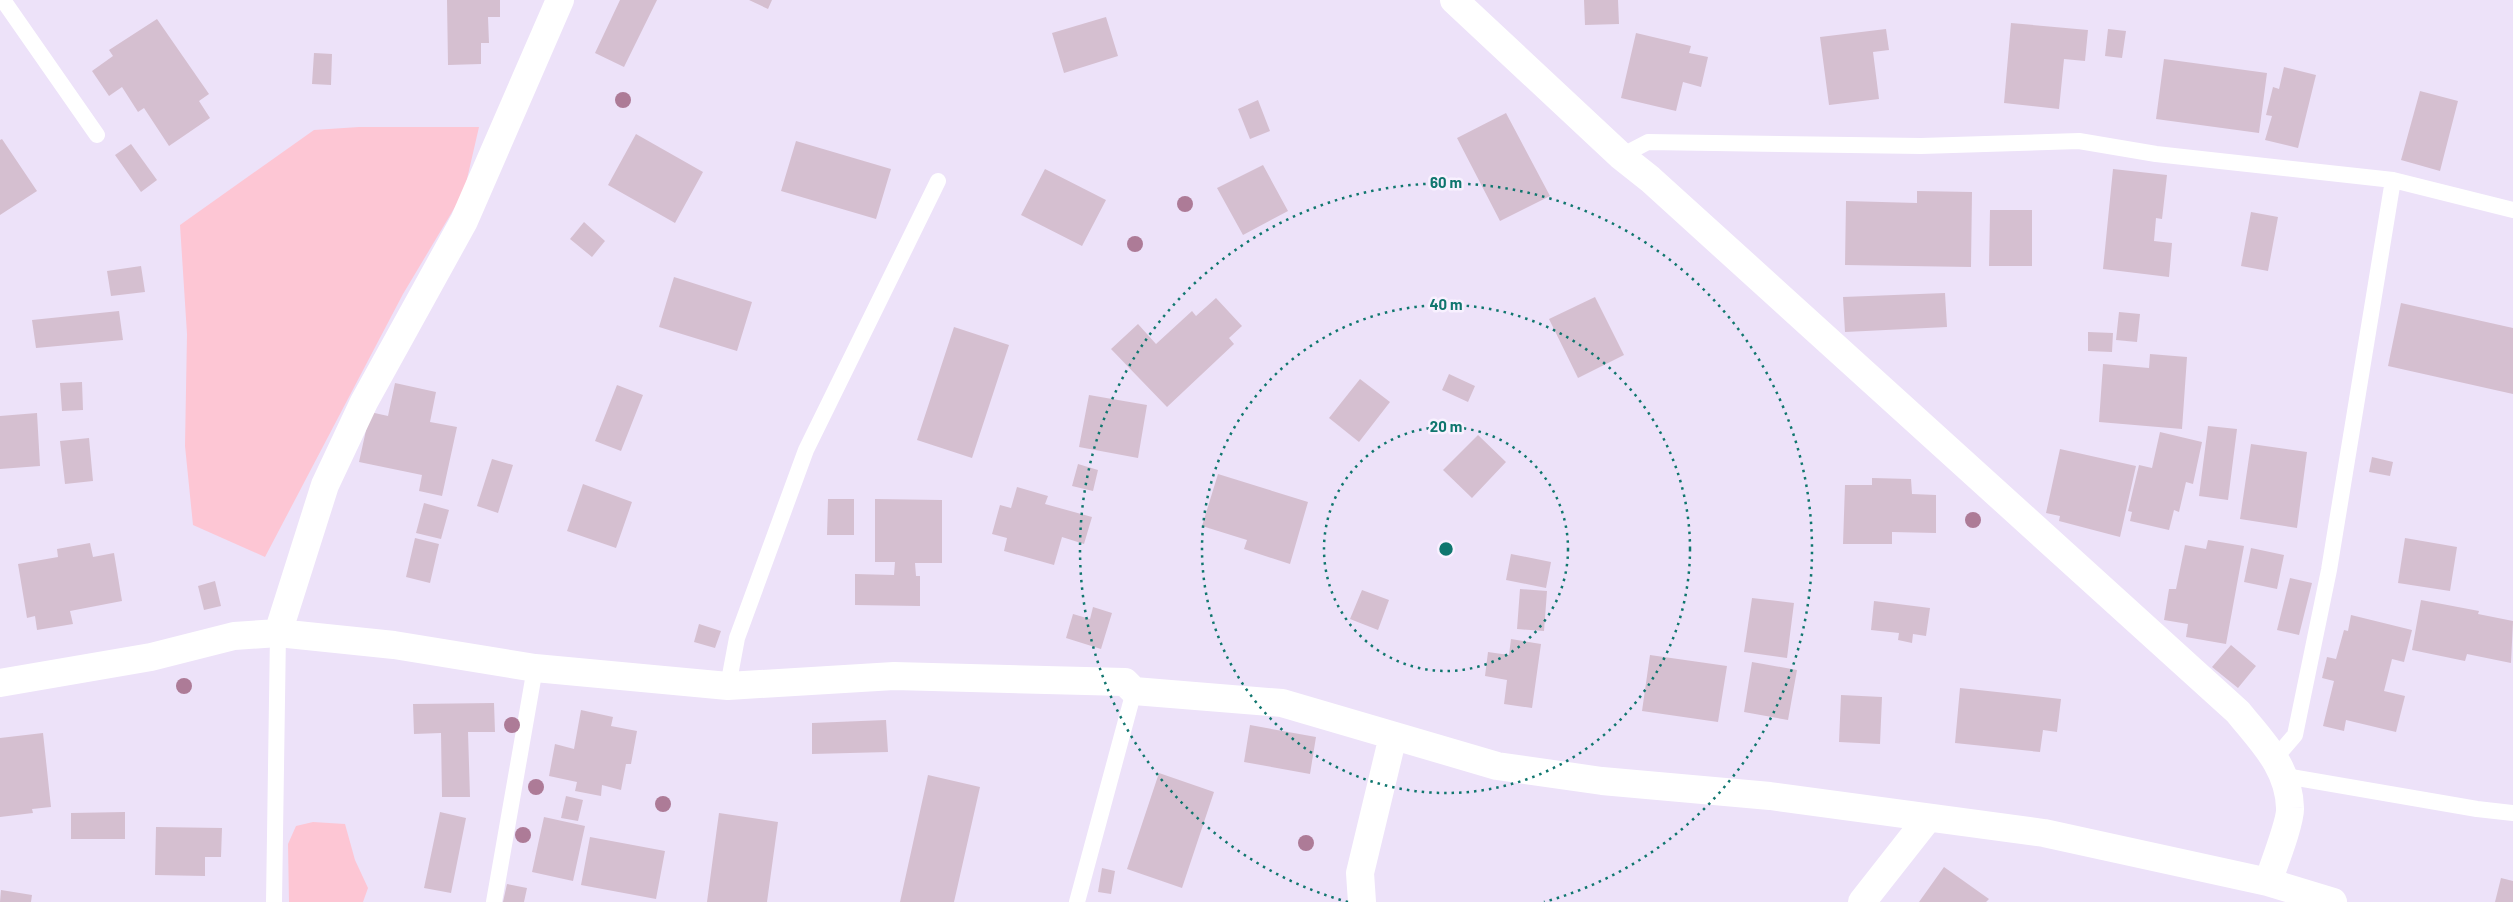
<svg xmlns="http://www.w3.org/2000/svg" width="2513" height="902" font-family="Barlow,sans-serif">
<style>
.green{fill:#fdc6d4}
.building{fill:#d5bfd0}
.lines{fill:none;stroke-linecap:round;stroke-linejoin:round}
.lane{stroke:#fff;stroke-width:16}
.street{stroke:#fff;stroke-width:28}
.tree{fill:#ad7b97}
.ring{fill:none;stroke:#0f766e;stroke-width:2.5;stroke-dasharray:2.5 5}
.centre{fill:#0f766e;stroke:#f8f1ff;stroke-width:2.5}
.ring-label{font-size:15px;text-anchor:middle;font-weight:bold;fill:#0f766e;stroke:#f8f1ff;stroke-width:5;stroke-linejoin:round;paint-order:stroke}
</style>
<rect width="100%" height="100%" fill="#ede2f9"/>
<path class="green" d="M359,127h120l-15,65 -61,102 -138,263 -72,-32 -8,-79 2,-112 -7,-109 134,-95z
M313,822l32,2 10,36 13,28 -5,14h-74l-1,-58 8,-18z"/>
<path class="building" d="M447,0h53v17h-12l1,26h-8v21l-33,1z
M620,0h37l-33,67 -29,-14z
M749,0h23l-4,9z
M1584,0h34l1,24 -34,1z
M1106,17l12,39 -54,17 -12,-40z
M157,19l52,75 -10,7 11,17 -41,28 -25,-38 -6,4 -16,-25 -13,9 -17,-25 21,-15 -4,-6z
M2011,23l77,7 -3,31 -21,-2 -5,50 -55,-6z
M1886,29l3,21 -16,2 6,47 -50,6 -9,-68z
M2108,29l18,2 -4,27 -17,-2z
M1636,33l55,13 -2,7 19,4 -7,30 -18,-5 -7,29 -55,-13z
M314,53l18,1 -1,31 -19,-1z
M2164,59l103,14 -8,60 -103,-14z
M2284,67l32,8 -18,73 -33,-8 7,-24 -6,-1 7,-28 6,2z
M2420,91l38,10 -18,70 -39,-11z
M1258,100l12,31 -20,8 -12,-30z
M1506,113l44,83 -50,25 -43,-83z
M636,134l67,38 -28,51 -67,-38z
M2,139l35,52 -37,24v-75z
M796,141l95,28 -15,50 -95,-28z
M131,144l26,36 -16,12 -26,-37z
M1263,165l25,46 -45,24 -26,-47z
M1045,169l61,31 -24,46 -61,-31z
M2113,169l54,6 -5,44 -6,-1 -2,23 18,2 -3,34 -66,-8z
M1917,191l55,1 -1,75 -126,-2 1,-64 71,2z
M1990,210h42v56h-43z
M2251,212l27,5 -10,54 -27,-5z
M584,222l21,19 -13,16 -22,-18z
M141,266l4,26 -34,4 -4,-25z
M674,277l78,25 -15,49 -78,-24z
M1945,293l2,34 -102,5 -2,-35z
M1595,297l29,58 -46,23 -29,-59z
M1216,298l26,28 -13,12 5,6 -67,63 -56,-58 27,-25 18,20 36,-33 4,5z
M2401,303l112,25v66l-125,-28z
M119,311l4,29 -87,8 -4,-28z
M2119,312l21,2 -3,28 -21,-2z
M954,327l55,18 -37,113 -55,-18z
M2088,332l25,1 -1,19 -24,-1z
M2150,354l37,3 -5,72 -83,-7 4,-58 46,4z
M1449,374l26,12 -7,16 -26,-12z
M1360,379l30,23 -31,40 -30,-24z
M82,382l1,28 -21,1 -2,-28z
M395,383l41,9 -6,30 27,5 -15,69 -23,-5 3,-16 -63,-13 11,-50 18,4z
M617,385l26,10 -22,56 -26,-10z
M1089,395l58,10 -9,53 -59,-11z
M37,413l3,53 -40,3v-53z
M2208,426l29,3 -9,71 -29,-4z
M2160,432l42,10 -9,42 -7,-2 -7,30 -5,-2 -5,20 -39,-9 2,-9 -4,-1 11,-46 13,3z
M1478,435l28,27 -34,36 -29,-28z
M89,438l4,43 -28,3 -5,-43z
M2251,444l56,8 -10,76 -57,-9z
M2060,449l76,17 -16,71 -61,-16 1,-5 -14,-3z
M2372,457l21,5 -3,14 -21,-4z
M492,459l21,6 -15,48 -21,-7z
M1078,464l20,6 -5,21 -21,-5z
M1218,474l90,28 -18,62 -46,-15 3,-9 -45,-14z
M1872,478l39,1 1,15 24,1v38l-44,-1v12h-49l2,-59h27z
M583,484l49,18 -16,46 -49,-17z
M1017,487l31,9 -3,8 47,13 -8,27 -22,-7 -8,28 -50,-14 3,-13 -15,-4 8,-29 11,3z
M828,499h26v36h-27z
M875,499l67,1v63h-27l1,13h4v30l-65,-1v-31l39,1 1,-13h-20z
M424,503l25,7 -8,29 -25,-6z
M415,538l24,6 -9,39 -24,-6z
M2405,538l52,9 -7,44 -52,-8z
M2208,540l36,6 -18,98 -40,-7 2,-13 -24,-4 5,-31h7l9,-44 21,4z
M90,543l3,14 21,-4 8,48 -52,10 3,13 -36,6 -2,-14 -8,2 -9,-54 40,-7 -1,-8z
M2251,548l33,7 -7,34 -33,-7z
M1511,554l40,8 -5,26 -40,-8z
M2290,578l22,5 -13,52 -22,-5z
M215,581l6,25 -17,4 -6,-24z
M1520,589l27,2 -3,40 -27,-2z
M1362,590l27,10 -11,30 -28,-11z
M1752,598l42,5 -7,55 -43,-6z
M2421,600l58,11 -1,3 35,7 -2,42 -44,-9 -2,7 -53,-11z
M1874,601l56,7 -4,28 -13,-2 -1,9 -14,-3 1,-7 -28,-3z
M1093,607l19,6 -11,36 -35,-11 7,-24 17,5z
M2351,615l61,15 -8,32 -12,-3 -8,32 21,5 -9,36 -50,-12 -2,11 -21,-5 11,-45 -12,-3 5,-21 9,2 8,-29 4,1z
M699,624l22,7 -6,17 -21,-6z
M1511,639l30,5 -9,64 -28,-4 3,-24 -22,-4 3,-24 21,3z
M2231,645l25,21 -18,22 -26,-21z
M1650,655l77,11 -9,56 -76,-11z
M1752,662l45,8 -9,50 -44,-8z
M1960,688l101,11 -4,33 -14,-2 -3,22 -85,-9z
M1841,695l41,2 -2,47 -41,-2z
M494,703l1,29h-27l2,65h-28l-1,-64 -27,1 -1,-30z
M581,710l32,7 -2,9 26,5 -6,33h-5l-5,26 -19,-5 -1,11 -26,-5 2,-9 -28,-6 6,-32 19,5z
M886,720l2,32 -76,2v-31z
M1250,725l66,12 -6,37 -66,-12z
M43,733l8,74 -19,2 1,4 -33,4v-79z
M1159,773l55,19 -32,96 -55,-19z
M928,775l52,12 -26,115h-54z
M566,796l17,4 -5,21 -17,-3z
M125,812v27h-54v-26z
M440,812l26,6 -15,75 -27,-5z
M719,813l59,9 -11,80h-60z
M544,817l41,9 -12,55 -41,-9z
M156,827l66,1 -1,29h-16v19l-50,-1z
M590,837l75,14 -9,48 -75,-14z
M1944,867l45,32 -3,3h-67z
M1102,868l13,3 -4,23 -13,-2z
M2501,878l12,3v21h-18z
M507,884l20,4 -3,14h-21z
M1,890l31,5 -1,7h-31z"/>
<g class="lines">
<path class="lane" d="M3,0l94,135
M1621,156l27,-14 273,4 158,-5 77,13 237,26 120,30
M728,686l9,-48 69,-188 132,-269
M2276,757l19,-22 34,-165 64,-390
M2285,776l192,33 36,4
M274,902l4,-269
M494,902l41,-234
M1077,902l57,-211"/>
<path class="street" d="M1454,0l167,156 29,23 588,533c24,30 51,55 52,96 1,13 -17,59 -22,74
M278,633l47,-148 39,-83 100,-181 96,-221
M0,683l151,-26 83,-21 44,-3 116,12 141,23 193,18 166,-10 231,6 9,9 148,12 215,63 105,15 168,15 274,37 224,49 65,20
M1362,902l-2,-29 33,-137
M1862,902l66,-84"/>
</g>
<g class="tree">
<circle cx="623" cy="100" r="8"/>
<circle cx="1185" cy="204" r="8"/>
<circle cx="1135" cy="244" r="8"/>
<circle cx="1973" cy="520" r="8"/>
<circle cx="184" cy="686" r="8"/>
<circle cx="512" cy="725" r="8"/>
<circle cx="536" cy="787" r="8"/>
<circle cx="663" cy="804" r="8"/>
<circle cx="523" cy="835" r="8"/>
<circle cx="1306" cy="843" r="8"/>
</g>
<g class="ring">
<circle cx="1446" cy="549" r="122"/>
<circle cx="1446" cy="549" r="244"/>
<path d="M1348 902A366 366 0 1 1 1544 902"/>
</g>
<circle cx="1446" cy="549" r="8" class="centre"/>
<g class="ring-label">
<text x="1446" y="188">60 m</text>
<text x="1446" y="310">40 m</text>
<text x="1446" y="432">20 m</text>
</g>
</svg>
